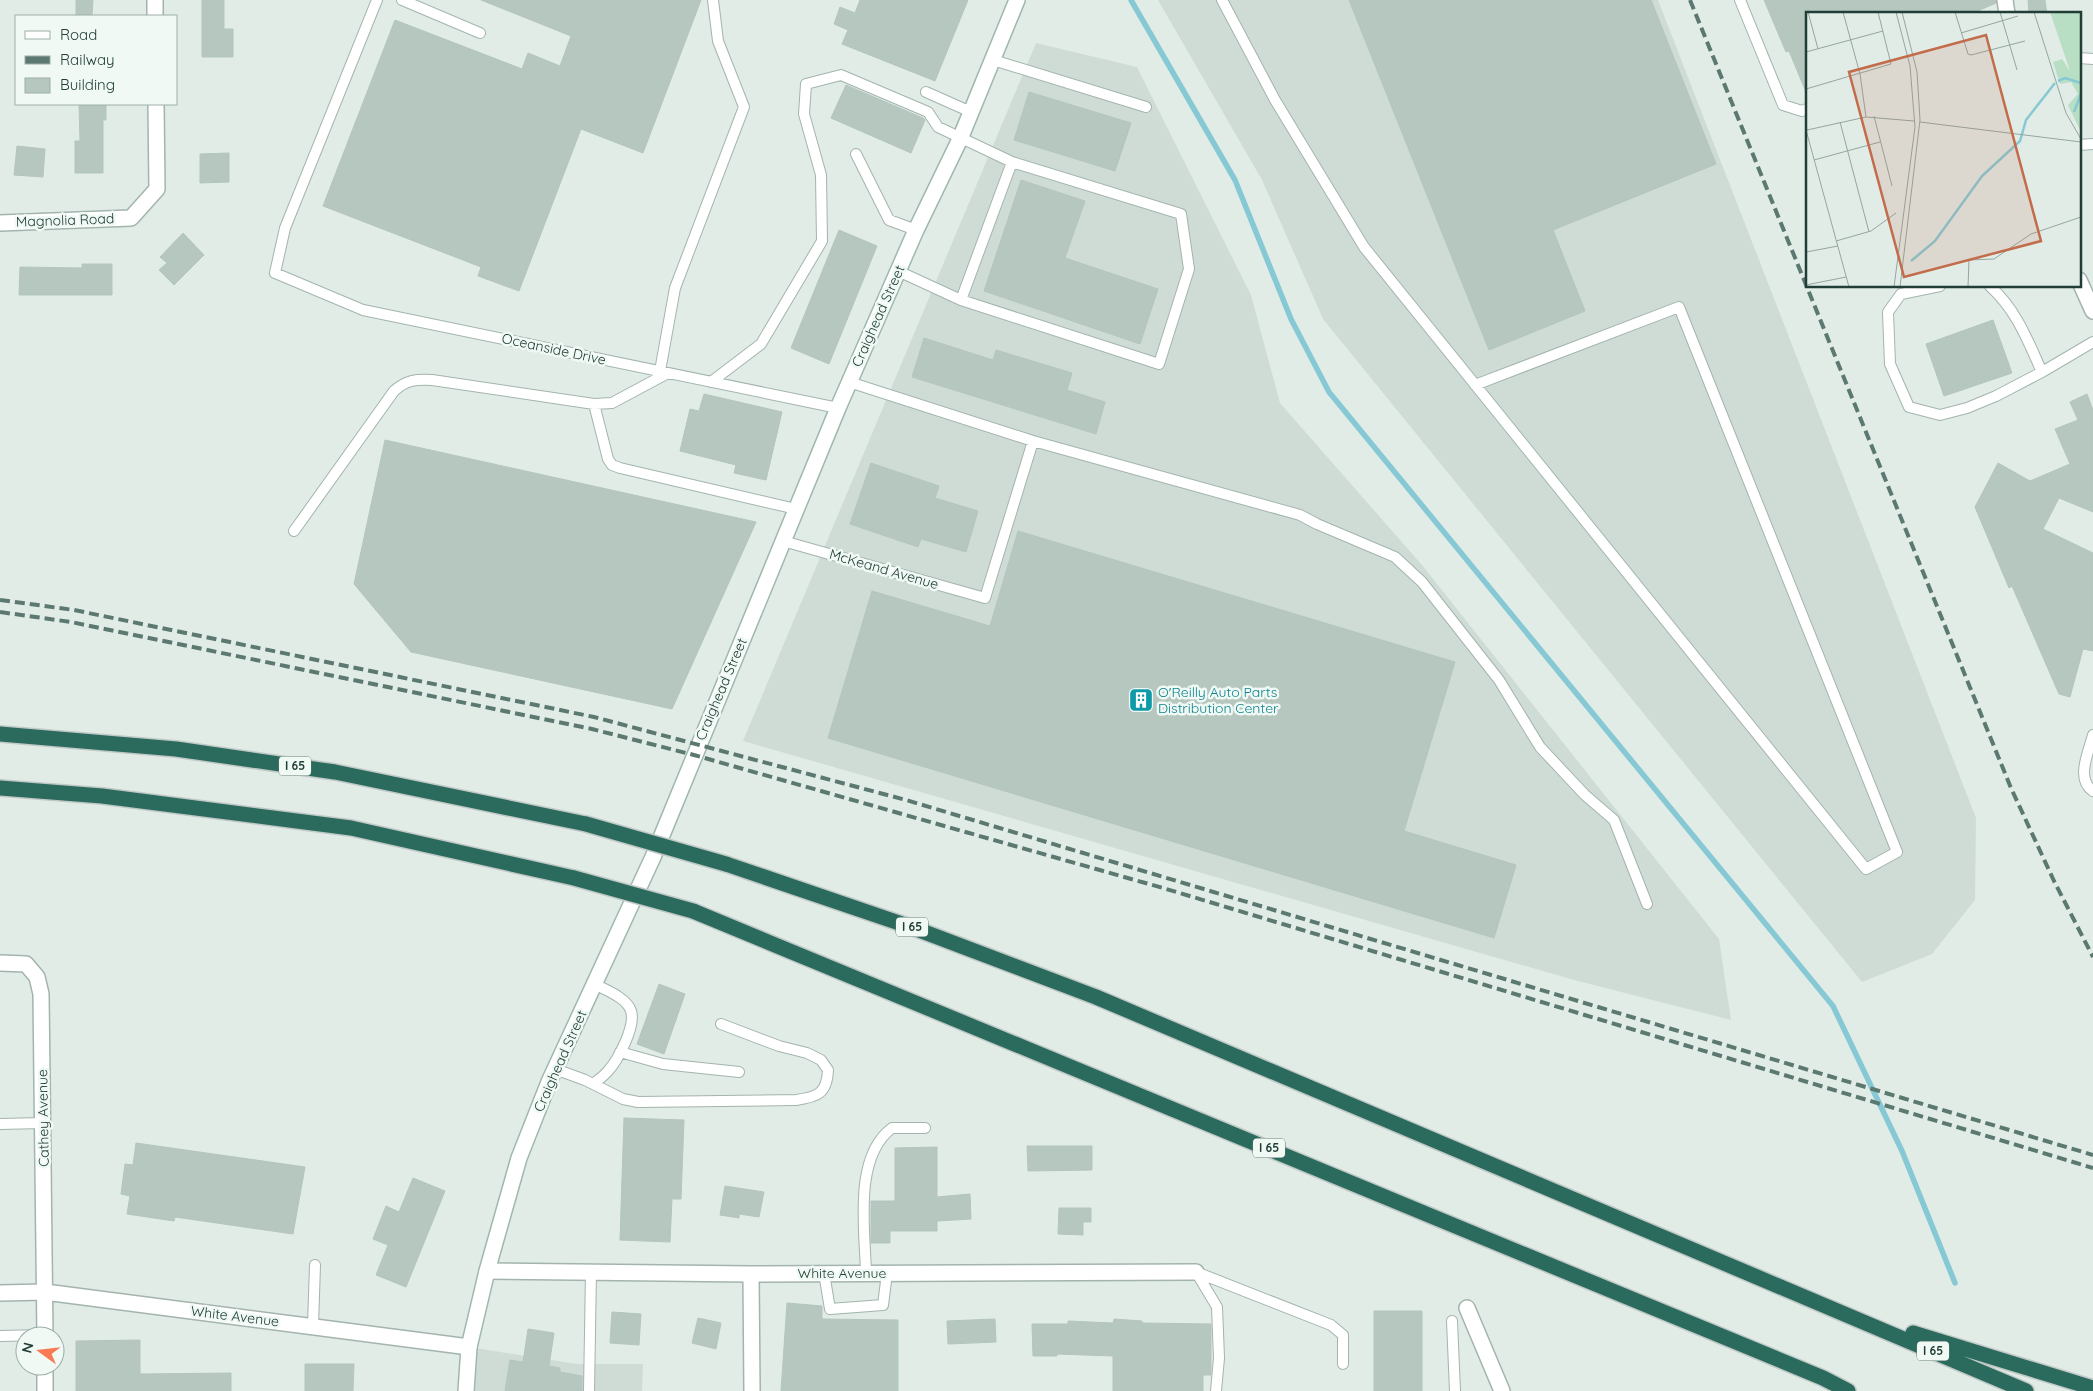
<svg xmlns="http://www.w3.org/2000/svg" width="2093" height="1391" font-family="Quicksand,sans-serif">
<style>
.built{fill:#cfdcd6}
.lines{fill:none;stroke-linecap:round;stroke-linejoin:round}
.stream{stroke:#86c8d4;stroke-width:5.5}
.building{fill:#b6c7c0;stroke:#b3c6be}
.lane-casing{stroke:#a3b4ae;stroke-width:12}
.street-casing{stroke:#a3b4ae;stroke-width:18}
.secondary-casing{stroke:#9eb8af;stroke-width:18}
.highway-casing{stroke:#c1c9c7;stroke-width:18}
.lane{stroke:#fff;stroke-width:10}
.street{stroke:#fff;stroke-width:15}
.secondary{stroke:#fff;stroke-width:15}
.highway{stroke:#2b6b5e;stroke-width:15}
.rail{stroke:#5b7971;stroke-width:4;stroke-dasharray:10 5;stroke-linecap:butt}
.highway-bridge-casing{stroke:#c1c9c7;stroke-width:18;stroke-linecap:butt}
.highway-bridge{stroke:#2b6b5e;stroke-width:15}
.labels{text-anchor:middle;stroke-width:5;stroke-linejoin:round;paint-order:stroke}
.shield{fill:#f1f9f5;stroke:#5f766f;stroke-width:1}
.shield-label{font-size:12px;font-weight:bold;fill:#203e36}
.street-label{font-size:14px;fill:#203e36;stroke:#f1f9f5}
.culture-label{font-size:14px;fill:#0d838f;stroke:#f1f9f5;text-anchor:start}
.inset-river{fill:none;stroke:#86c8d4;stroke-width:2.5}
.inset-road{fill:none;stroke:#94a6a0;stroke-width:1}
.view{fill:#c36c4b;fill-opacity:0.15;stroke:#c36c4b;stroke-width:2.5}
.inset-edge{fill:none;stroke:#203e36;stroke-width:2.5}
</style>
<rect width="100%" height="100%" fill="#e1ece7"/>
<path class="built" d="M1158,0h500l318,818 -1,82 -43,54 -70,28 -340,-418 -199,-245 -61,-139z
M1036,43l101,24 114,228 29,108 142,162 297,374 12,81 -157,-40 -831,-239z
M469,1347l108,17h66l-1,27h-176z"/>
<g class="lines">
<path class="stream" d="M1131,0l104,180 56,139 38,73 504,614 69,145 53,132"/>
</g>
<path class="building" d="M76,0h17l-1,16h-16z
M202,0h22v29h9v28h-31z
M481,0h220l-58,153 -62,-24 -62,162 -41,-15 3,-9 -158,-61 72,-186 127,49 6,-16 32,13 11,-30z
M860,0h108l-33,81 -93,-37 6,-14 -14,-6 6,-17 15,6z
M1349,0h302l65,164 -163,66 32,81 -96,39z
M1764,0h232v3l-25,11h-164l-1,78 -17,-41 -3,1z
M2028,0h17l2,14h-18z
M846,85l77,33 2,2 -14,33 -80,-35z
M1029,92l102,31 -16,48 -101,-31z
M79,104h27v16h-3v53h-28v-32h5z
M17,146l28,3 -2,28 -29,-2z
M229,153v29l-29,1v-29z
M1021,180l64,21 -20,57 93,31 -18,55 -156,-53z
M839,230l38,16 -48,118 -38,-16z
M183,233l21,22 -30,30 -15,-15 8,-7 -7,-6z
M82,264h30v31h-93l1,-28 62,1z
M1993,320l19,53 -68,23 -18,-52z
M924,338l69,22 3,-10 76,23 -5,17 38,12 -9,32 -184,-57z
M704,394l78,18 -16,68 -32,-7 2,-8 -56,-14 10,-42 9,2z
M2087,394l6,16v102l-34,-14 -16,31 50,24v98l-10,-2 -13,48 -11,-3 -47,-108 -3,2 -34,-81 23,-44 32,18 40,-17 -15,-35 23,-9 -8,-18z
M385,440l371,82 -84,187 -261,-57 -57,-68z
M871,463l68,23 -4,12 43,13 -12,41 -45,-13 -3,8 -68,-23z
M1018,531l437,131 -51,169 112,34 -22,73 -666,-200 44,-147 118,35z
M659,984l26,10 -21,60 -27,-10z
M624,1118l60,2 -3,79h-9l-2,43 -50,-2z
M136,1143l169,24 -12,67 -118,-17 -1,4 -47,-7 3,-18 -9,-2 4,-30 8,1z
M1027,1146h65v24l-64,1z
M937,1147v50l33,-3 1,25 -34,2v10h-47v12h-19v-42h24v-53z
M413,1178l32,13 -39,96 -30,-12 12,-30 -15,-6 13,-33 13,6z
M725,1186l39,6 -5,25 -20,-3v4l-19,-3z
M1059,1208h32v14h-8v13l-25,-1z
M787,1303l35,3v13l76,1v71h-117z
M1374,1311h48v80h-48z
M612,1312l29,2 -2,31 -29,-2z
M698,1318l23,5 -5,26 -24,-6z
M995,1319l1,23 -48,2 -1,-23z
M1114,1319l28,2v2l69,1v51h-8v16h-90v-35l-56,-2v2h-24l-1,-32h36v-3l45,2z
M528,1329l26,4 -5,33 11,2v4l22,4v15h-77l5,-31 13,2z
M140,1340v34l91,-1v18h-155v-50z
M305,1364h49l-1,27h-48z"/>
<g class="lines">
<defs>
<path id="lane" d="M377,0l-92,228 -10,45 88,37 475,98
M402,0l78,33
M1222,0l53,100 89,147 502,622 31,-17 -218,-545 -204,78
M1740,0l43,105 19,6 5,-2
M2079,58l14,1
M993,60l153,47
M926,92l45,20
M2079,145l14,-1
M856,154l33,66 27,10
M1940,286l-39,8 -13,18 2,52 19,43 31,8 27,-7 29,-12 46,-24 51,-30
M1990,286c27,25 37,53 52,86
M961,300l51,-138
M660,371l15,-83 69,-181 -26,-66 -5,-41
M711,382l50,-38 61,-103 -1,-66 -17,-61 2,-30 35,-9 87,37 10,15 74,35 169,52 8,55 -30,95 -198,-64 -63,-29
M849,382l184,59 267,74 17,9 78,33 27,25 77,98 41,67 45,48 29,25 33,84
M594,404l14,55 4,6 8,3 176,41
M294,531l100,-140c12,-11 22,-12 38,-11l162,24 18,-1 56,-30
M783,541l202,57 48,-157
M2093,735c-4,16 -18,44 0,56
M620,1052l43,12 76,8
M555,1069l30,11 38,19 15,3 158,-2c21,-3 31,-6 32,-30l-7,-10 -14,-7 -28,-7 -58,-22
M593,1084c5,-4 11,-8 15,-13 10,-11 28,-45 23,-60 -4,-13 -25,-21 -37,-27
M0,1124l43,-1
M1196,1272l135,53 12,10v29
M1196,1272l21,35 2,51 -3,33
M824,1273l6,36 53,-4 4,-32
M866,1273c-1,-43 -13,-116 26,-145h33
M1452,1321l3,70
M313,1326l2,-61
M0,1336l45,-1
M589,1391l2,-119"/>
<path id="street" d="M155,0v16
M2005,0l2,14
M0,223l131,-5 26,-29 -1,-85
M2079,280l14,31
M0,963l26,1 11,13 4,17 4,342
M487,1271l264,3 445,-2
M751,1274l1,117
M0,1293l45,-1 424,55
M1467,1308l35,83
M45,1366v25"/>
<path id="secondary" d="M466,1391l3,-44 18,-76 32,-113 30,-76 104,-225 185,-449 78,-178 44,-91 57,-139"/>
<path id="highway" d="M0,734l176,15 159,23 251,52
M0,788l102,8 249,32 223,50
M726,864l185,63 185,70 930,394
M693,911l1130,467 25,13
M1913,1333l180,55"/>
</defs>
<use href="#lane" class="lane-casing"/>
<use href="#street" class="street-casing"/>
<use href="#secondary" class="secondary-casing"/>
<use href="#highway" class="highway-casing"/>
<use href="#lane" class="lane"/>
<use href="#street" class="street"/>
<use href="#secondary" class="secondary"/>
<use href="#highway" class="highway"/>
<path class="rail" d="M1690,0l321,788 43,93 39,76
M0,600l74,10 520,107 312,83 1187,355
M0,612l71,10 521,107 102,26 469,133 930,280"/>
<defs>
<path id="highway-bridge" d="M586,824l140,40
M574,878l119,33"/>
</defs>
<use href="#highway-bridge" class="highway-bridge-casing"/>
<use href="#highway-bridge" class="highway-bridge"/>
</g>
<defs>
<symbol id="building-square" viewBox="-11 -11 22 22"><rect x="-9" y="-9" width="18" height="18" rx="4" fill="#0f9aa8" stroke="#f1f9f5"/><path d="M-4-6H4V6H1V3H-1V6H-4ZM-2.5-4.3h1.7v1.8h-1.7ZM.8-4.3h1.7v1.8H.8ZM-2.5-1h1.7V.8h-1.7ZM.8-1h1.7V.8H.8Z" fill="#fff"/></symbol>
</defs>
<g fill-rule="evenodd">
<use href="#building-square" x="1127" y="686" width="28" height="28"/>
</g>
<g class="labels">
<g class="shield">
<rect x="279" y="756.5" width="32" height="19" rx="4"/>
<rect x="896" y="917.5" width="32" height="19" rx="4"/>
<rect x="1253" y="1138.5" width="32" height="19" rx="4"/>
<rect x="1917" y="1341.5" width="32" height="19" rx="4"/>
</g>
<g class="shield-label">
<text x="295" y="770">I 65</text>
<text x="912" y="931">I 65</text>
<text x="1269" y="1152">I 65</text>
<text x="1933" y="1355">I 65</text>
</g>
<g class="street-label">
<text transform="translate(65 220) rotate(-2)" y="5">Magnolia Road</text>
<text transform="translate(878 316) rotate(-66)" y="5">Craighead Street</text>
<text transform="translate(554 349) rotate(12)" y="5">Oceanside Drive</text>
<text transform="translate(884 569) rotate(16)" y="5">McKeand Avenue</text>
<text transform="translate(721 689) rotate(-67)" y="5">Craighead Street</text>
<text transform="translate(560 1061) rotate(-66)" y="5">Craighead Street</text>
<text transform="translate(43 1118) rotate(-91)" y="5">Cathey Avenue</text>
<text x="842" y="1278">White Avenue</text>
<text transform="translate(235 1316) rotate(7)" y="5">White Avenue</text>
</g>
<g class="culture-label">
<text x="1158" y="697">O'Reilly Auto Parts<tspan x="1158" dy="16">Distribution Center</tspan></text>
</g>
</g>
<g transform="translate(1806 12)">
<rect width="275" height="275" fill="#e1ece7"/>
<path d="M244,0h31v120l-13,-27 10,-11 -7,-12 -11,2 -7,-22 9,-3 8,12z" fill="#b8dfc3"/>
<path class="inset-river" d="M252,69l7,-3 16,5M268,100l7,-18M105,249l24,-20 47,-65 38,-35 6,-21 29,-37"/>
<path class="inset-road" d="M2,0l10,37M37,0l17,62 6,43M149,0l13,42 3,1 54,-14M194,0l17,58M228,0l32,101 15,26M155,21l57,-17M0,40l77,-21M0,77l85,-25 -13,-52M68,104l18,70M34,110l29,110M114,110l161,20M0,118l43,157M1,118l59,-13 48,4M8,148l66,-18M30,229l35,-10 25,-18M0,240l32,-6M0,273l40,-8M88,275l21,-160 -5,-61 -14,-54M94,275l20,-167 -3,-48 -15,-60M162,275l1,-27 25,-1 37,-25 50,-17"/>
<path class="view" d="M180,23l55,206 -137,36 -55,-205z"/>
<rect width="275" height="275" class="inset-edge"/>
</g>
<rect x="15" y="15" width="162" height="90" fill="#f1f9f5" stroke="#9daea9"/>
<rect x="25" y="31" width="25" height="8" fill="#ffffff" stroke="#9daea9"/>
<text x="60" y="40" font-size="15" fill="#203e36">Road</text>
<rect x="25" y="56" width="25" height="8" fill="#5b7971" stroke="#9daea9"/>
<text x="60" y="65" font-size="15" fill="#203e36">Railway</text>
<rect x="25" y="78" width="25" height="15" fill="#b6c7c0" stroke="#9daea9"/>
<text x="60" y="90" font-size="15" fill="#203e36">Building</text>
<g transform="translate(40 1351) rotate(285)"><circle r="24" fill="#f1f9f5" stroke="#9daea9"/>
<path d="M0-4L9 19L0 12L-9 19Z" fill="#f97b52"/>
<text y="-8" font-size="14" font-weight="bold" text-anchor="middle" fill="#203e36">N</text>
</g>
</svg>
